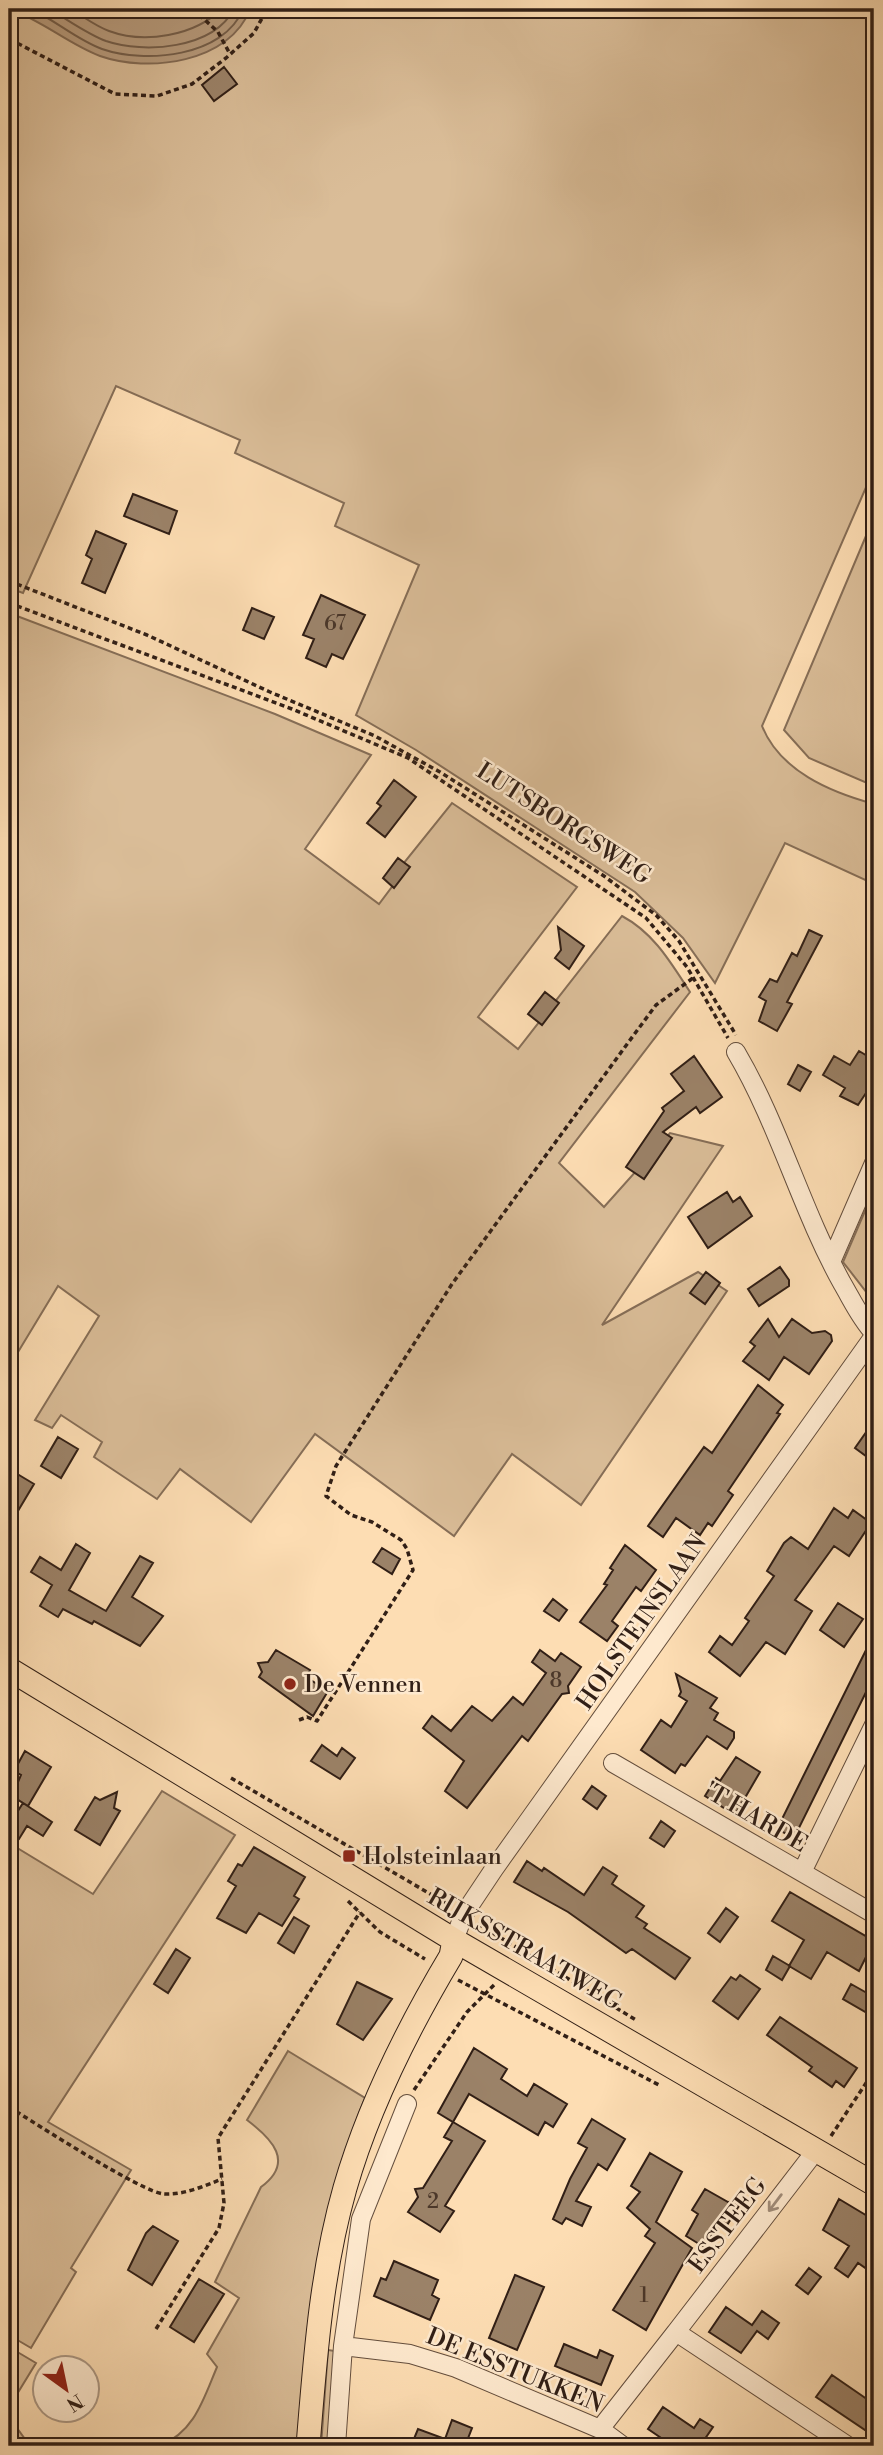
<svg xmlns="http://www.w3.org/2000/svg" width="883" height="2455" font-family="'Libre Bodoni',serif">
<style>
.green{fill:#dabd98;stroke:#866e57;stroke-width:2}
.water{fill:#b89c7e;stroke:#826a54;stroke-width:2}
.lines{fill:none;stroke-linecap:round;stroke-linejoin:round}
.shore{stroke:#745e4a;stroke-width:2}
.building{fill:#9b8268;stroke:#311f16;stroke-width:2}
.minor-casing{stroke:#644e3d;stroke-width:20}
.major-casing{stroke:#311f16;stroke-width:25}
.path{stroke:#311f16;stroke-width:3.5;stroke-dasharray:5 3.5;stroke-linecap:butt}
.minor{stroke:#fee9ce;stroke-width:18}
.major{stroke:#fdddb3;stroke-width:23}
.oneway{stroke:#a28e7b}
.poi-dot{fill:#8f2418;stroke:#fee9ce;stroke-width:2.5}
.labels{text-anchor:middle;stroke-width:5;stroke-linejoin:round;paint-order:stroke}
.number-label{font-size:21px;fill:#4c382a}
.street-label{font-size:24px;fill:#311f16;stroke:#fee9ce}
.poi-label{font-size:24px;fill:#311f16;stroke:#fee9ce;text-anchor:start}
</style>
<rect width="100%" height="100%" fill="#fdddb3"/>
<filter id="stains"><feTurbulence type="fractalNoise" baseFrequency=".00286" numOctaves="4"/><feColorMatrix values="0 0 0 0 .2 0 0 0 0 .09 0 0 0 0 .02 0 0 0 .5 -.17"/></filter>
<radialGradient id="worn" r=".72"><stop offset=".6" stop-color="#630" stop-opacity="0"/><stop offset="1" stop-color="#630" stop-opacity=".3"/></radialGradient>
<path class="green" d="M9,9l22,7h217l2,-7h624v460l-112,257c18,45 68,66 112,78v80l-89,-41 -70,140 -32,-45 -48,-46 -219,-142 -60,-35 63,-150 -84,-39 9,-23 -109,-50 5,-13 -124,-54 -93,207 -14,-5z
M874,517v269l-65,-28 -25,-28z
M9,613l266,101 96,41 -66,94 74,55 27,-36 -3,-4 49,-61 125,84 -99,130 40,32 104,-133c32,17 49,47 68,76l-131,171 45,44 66,-74 53,13 -121,179 96,-53 29,19 -146,214 -69,-51 -58,82 -139,-102 -64,88 -71,-53 -23,30 -63,-42 8,-15 -41,-27 -9,13 -17,-8 64,-104 -41,-30 -49,81z
M874,1190v112l-31,-40z
M162,1791l73,44 -187,287 83,48 -60,98 5,4 -45,76 -22,-13v-492l84,51z
M288,2051l77,47c-46,113 -56,228 -67,348h-138c35,-15 43,-46 57,-79l-10,-13 32,-56 -24,-16 46,-95c34,-25 11,-48 -14,-67z
M9,2347l27,16 -25,41 6,24 13,18h-21z
M328,2350l7,1 -6,95h-8z"/>
<path class="water" d="M9,9h241c-20,54 -102,64 -150,47 -32,-12 -58,-36 -91,-47z"/>
<g class="lines">
<path class="shore" d="M31,9c24,11 46,31 71,40 43,15 122,8 141,-40
M49,9c18,10 38,25 57,32 38,13 107,8 128,-32
M70,9c13,7 25,17 39,22 35,13 86,5 112,-22"/>
</g>
<path class="building" d="M224,67l13,17 -23,17 -12,-16z
M133,494l44,17 -8,23 -45,-18z
M96,531l30,13 -21,49 -23,-10 10,-24 -6,-4z
M321,595l44,20 -22,44 -11,-5 -6,13 -20,-9 8,-19 -11,-4z
M252,608l22,9 -10,22 -21,-9z
M394,780l22,17 -31,40 -18,-14 14,-17 -4,-3z
M398,858l12,9 -16,21 -11,-10z
M558,927l26,19 -15,23 -14,-11 6,-8z
M809,930l13,6 -35,66 5,2 -15,27 -18,-10 7,-20 -7,-4 11,-18 7,3 15,-29 5,3z
M545,992l14,11 -17,22 -14,-11z
M859,1051l15,9v21l-16,24 -18,-9 5,-8 -22,-13 11,-19 16,9z
M694,1056l28,41 -22,16 -4,-6 -33,25 9,6 -28,41 -18,-12 38,-56 -2,-3 22,-17 -13,-17z
M798,1065l13,7 -11,19 -12,-7z
M727,1192l6,10 7,-5 12,19 -44,32 -20,-31z
M780,1267l9,13v6l-30,20 -11,-17z
M706,1272l14,11 -15,21 -15,-11z
M768,1319l11,18 13,-18 20,14 13,-2 6,4 1,6 -23,33 -25,-17 -15,23 -26,-19 12,-15 -5,-4z
M758,1385l25,20 -6,8 3,1 -52,77 5,4 -21,31 -4,-3 -8,12 -24,-17 -13,19 -15,-11 56,-79 8,6z
M874,1421v41l-19,-14z
M58,1437l20,12 -17,29 -20,-12z
M9,1469l25,15 -25,42z
M834,1508l14,10 5,-8 18,13 -22,33 -15,-10 -39,54 17,11 -27,43 -19,-12 -26,34 -31,-24 11,-16 12,9 17,-24 -4,-3 29,-42 -7,-5 17,-28 7,-6 17,12z
M76,1544l14,9 -21,37 37,21 34,-55 13,7 -21,34 31,19 -23,30 -46,-25 -2,3 -29,-15 -5,8 -18,-11 12,-21 -21,-13 9,-15 21,13z
M625,1545l31,25 -15,21 -5,-4 -24,34 6,5 -11,15 -27,-19 27,-37 -3,-1 9,-14 -3,-2z
M382,1548l18,11 -8,15 -19,-12z
M553,1599l14,11 -8,11 -15,-10z
M838,1603l25,16 -19,28 -24,-17z
M874,1634v42l-80,162 -17,-9z
M276,1650l34,20 -4,7 22,14 -15,25 -54,-39 3,-5 -4,-9 10,-1z
M540,1650l15,11 6,-8 20,14 -13,19 1,7 -7,1 -34,47 -6,-5 -55,72 -22,-17 19,-30 -41,-33 9,-12 19,15 21,-25 20,15 21,-24 10,8 23,-32 -14,-11z
M676,1674l41,24 -7,10 8,5 -4,7 20,12v6l-7,11 -20,-13 -22,30 -4,-2 -6,9 -34,-23 20,-30 10,7 16,-26 -8,-5 2,-4z
M322,1745l15,11 5,-8 13,10 -15,21 -29,-18z
M25,1751l26,16 -23,39 -16,-10 9,-21 -7,-4z
M736,1757l24,15 -25,43 -30,-19 11,-18 4,3z
M592,1786l14,10 -9,13 -14,-10z
M117,1792l-3,16 6,3 -20,34 -25,-15 20,-33 5,3z
M23,1803l29,19 -9,14 -16,-10 -8,13 -10,-6v-8z
M661,1821l14,10 -11,16 -14,-9z
M254,1847l51,30 -11,19 5,3 -17,27 -23,-13 -13,20 -29,-15 19,-32 -8,-5 10,-17 4,2z
M527,1861l15,10 2,-3 40,27 19,-28 14,9 -5,8 32,22 -8,11 11,7 -3,4 46,30 -15,21 -43,-30 -6,4 -58,-41 -54,-30z
M790,1892l84,49 -15,30 -32,-19 -16,27 -22,-13 15,-26 -32,-19z
M726,1908l12,9 -18,25 -12,-9z
M294,1917l15,9 -15,27 -16,-10z
M176,1949l14,9 -22,35 -14,-9z
M773,1956l17,10 -8,14 -16,-10z
M740,1975l20,14 -22,30 -25,-18 18,-24 5,3z
M357,1982l35,17 -29,41 -26,-16z
M851,1984l23,13v20l-31,-18z
M780,2017l77,51 -13,19 -8,-6 -4,6 -23,-16 3,-4 -45,-32z
M474,2048l33,21 -6,10 26,17 7,-12 33,20 -14,23 -8,-5 -7,13 -69,-41 -16,28 -15,-9z
M592,2119l33,20 -18,31 -9,-6 -22,37 15,6 -9,19 -16,-8 -4,6 -9,-5 17,-40 17,-31 -9,-5z
M453,2122l32,19 -40,65 9,5 -14,21 -32,-20 10,-15 -3,-8 8,-1 29,-47 -8,-4z
M650,2153l32,19 -26,50 36,26 -46,82 -33,-20 42,-67 -10,-7 5,-7 -23,-21 13,-16 -9,-6z
M705,2189l23,13 14,-1 -18,29 -6,-4 -14,21 -18,-11 12,-22 -6,-4z
M839,2199l35,21v54l-16,-11 -10,14 -13,-9 14,-22 -26,-16z
M153,2226l25,15 -26,44 -24,-15 18,-37z
M394,2261l44,19 -6,15 7,4 -9,21 -56,-24 7,-18 5,2z
M809,2268l12,9 -13,17 -12,-9z
M515,2275l29,12 -27,63 -28,-12z
M199,2279l25,15 -30,48 -24,-15z
M726,2307l26,18 10,-14 17,12 -11,16 -11,-8 -16,22 -32,-21z
M564,2344l33,14 3,-8 13,6 -12,29 -46,-19z
M832,2375l42,29v32l-58,-39z
M663,2407l31,21 6,-9 13,8 -13,19h-27l-25,-17z
M452,2420l20,8 -7,18h-54l7,-17 27,10z"/>
<g class="lines">
<defs>
<path id="minor" d="M736,1052c43,73 65,157 106,231 10,17 18,35 32,50
M831,1262l43,-99
M613,1763l261,151
M802,1872l72,-147
M454,1940l10,-26 30,-45 380,-533
M676,2332l141,-183
M343,2346l67,8 46,14 144,61 23,17
M600,2429l76,-97 172,114
M336,2446l7,-100 18,-127 46,-115"/>
<path id="major" d="M9,1669l445,271 420,244
M308,2446c7,-86 13,-174 37,-258 23,-80 63,-160 106,-232l3,-16"/>
</defs>
<use href="#minor" class="minor-casing"/>
<use href="#major" class="major-casing"/>
<path class="path" d="M193,9l25,23 12,22
M9,43h8l98,51 42,2 35,-12 34,-26 28,-25 13,-24
M9,581l138,54 123,57 105,44 65,36 164,104 52,39 23,26 57,94
M9,603l283,106 116,49 238,160 41,49 41,71
M299,1720l8,-3 10,4 96,-151 -6,-21 -6,-9 -29,-18 -21,-7 -25,-19 10,-30 116,-182 181,-248 23,-31 37,-27
M231,1778l220,128
M348,1901l32,31 45,27
M478,1924l158,96
M458,1980l201,105
M414,2090l53,-78 27,-27
M9,2107c26,16 134,86 155,87 20,1 40,-8 58,-15
M831,2136l43,-65
M156,2329l63,-101 5,-25 -6,-65 142,-226"/>
<use href="#minor" class="minor"/>
<use href="#major" class="major"/>
</g>
<defs><path id="oneway-shaft" d="M-6 0H5M1.5-3L5.5 0L1.5 3" fill="none" stroke-width="1.6" stroke-linecap="round" stroke-linejoin="round" transform="scale(1.75)"/></defs>
<use class="oneway" href="#oneway-shaft" transform="translate(775 2203) rotate(127)"/>
<g class="poi-dot">
<circle cx="290" cy="1684" r="7"/>
<rect x="342" y="1849" width="14" height="14" rx="3.5"/>
</g>
<g class="labels">
<g class="number-label">
<text x="335" y="630">67</text>
<text x="556" y="1687">8</text>
<text x="433" y="2208">2</text>
<text x="644" y="2302">1</text>
</g>
<g class="street-label">
<text transform="translate(564 823) rotate(33)" y="8">LUTSBORGSWEG</text>
<text transform="translate(641 1622) rotate(-55)" y="8">HOLSTEINSLAAN</text>
<text transform="translate(756 1817) rotate(30)" y="8">'T HARDE</text>
<text transform="translate(525 1949) rotate(30)" y="8">RIJKSSTRAATWEG</text>
<text transform="translate(727 2225) rotate(-53)" y="8">ESSTEEG</text>
<text transform="translate(515 2370) rotate(22)" y="8">DE ESSTUKKEN</text>
</g>
<g class="poi-label">
<text x="304" y="1692">De Vennen</text>
<text x="363" y="1864">Holsteinlaan</text>
</g>
</g>
<rect width="883" height="2455" fill="none" stroke="#fdddb3" stroke-width="35"/>
<rect x="10" y="10" width="862" height="2434" fill="none" stroke="#311f16" stroke-width="3.5"/>
<rect x="18" y="18" width="848" height="2420" fill="none" stroke="#311f16" stroke-width="2"/>
<g transform="translate(66 2389) rotate(147)"><circle r="33" fill="#fee9ce" stroke="#ac9884" stroke-width="2"/>
<path d="M0-5L12 26L0 18L-12 26Z" fill="#8f2418"/>
<text y="-10" font-size="19" font-weight="bold" text-anchor="middle" fill="#311f16">N</text>
</g>
<rect width="100%" height="100%" filter="url(#stains)"/>
<rect width="100%" height="100%" fill="url(#worn)"/>
</svg>
